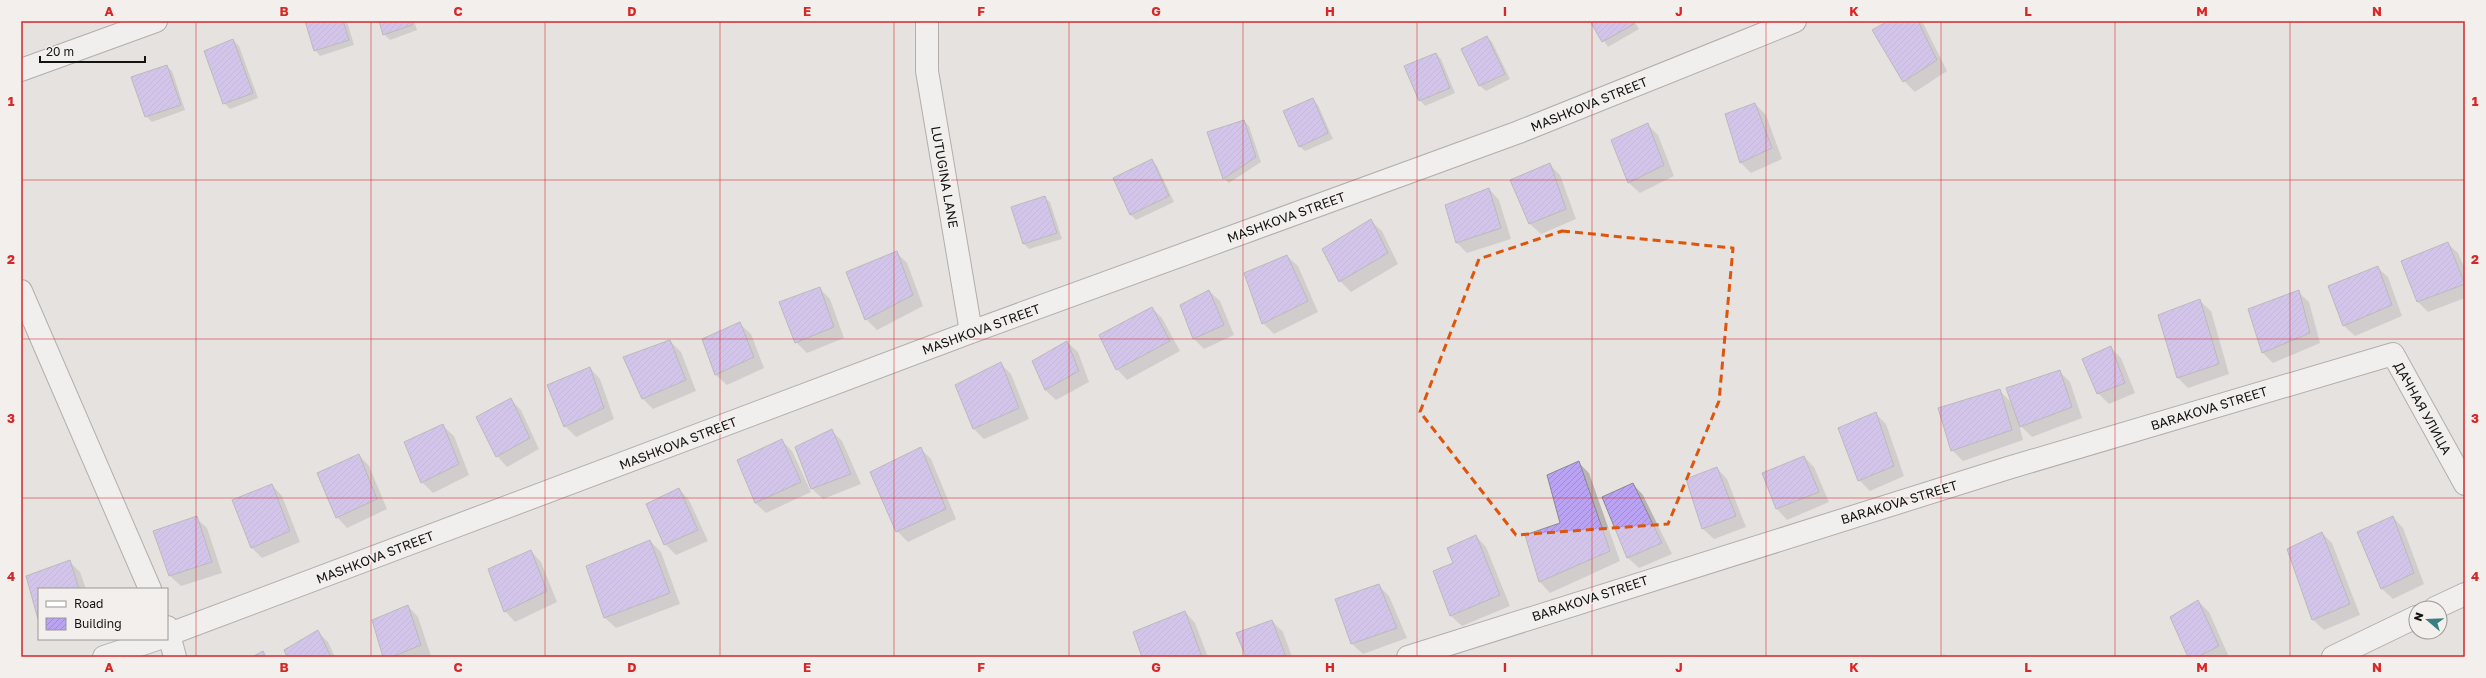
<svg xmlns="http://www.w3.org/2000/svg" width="2486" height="678" font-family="'Golos Text',sans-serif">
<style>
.shadow{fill:#0003}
.building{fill:url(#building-hatch);stroke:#88888b}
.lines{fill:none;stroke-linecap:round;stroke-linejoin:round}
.minor-casing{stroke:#726f6d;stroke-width:24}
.minor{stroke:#fff;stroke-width:22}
.marked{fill:none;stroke:#dd560c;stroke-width:3;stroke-dasharray:8 5;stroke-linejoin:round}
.grid{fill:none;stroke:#d62828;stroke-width:1;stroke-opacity:0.55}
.labels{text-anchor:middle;stroke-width:3;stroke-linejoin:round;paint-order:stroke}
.street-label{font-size:13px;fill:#141312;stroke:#f3efed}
.neatline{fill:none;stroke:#d62828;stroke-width:1.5}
.grid-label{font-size:13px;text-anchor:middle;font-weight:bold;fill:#d62828}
</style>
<defs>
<pattern id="building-hatch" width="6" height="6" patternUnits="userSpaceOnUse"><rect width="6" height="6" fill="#bba3f4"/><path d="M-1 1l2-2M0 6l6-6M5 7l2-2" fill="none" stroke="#a08bd0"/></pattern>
</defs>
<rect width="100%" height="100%" fill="#e5e2e0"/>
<path class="shadow" d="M306,21h41l7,24 -34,11 -5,-6z
M380,21h34l3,9 -27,10 -6,-6z
M1591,21h43l5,8 -31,18z
M1890,21h32l25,50 -32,21 -11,-11 -31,-50z
M1487,37l5,5 18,37 -24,12 -6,-5 -18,-37z
M233,40l6,6 19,52 -28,11 -6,-6z
M1436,54l5,5 14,34 -30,13 -5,-6z
M166,66l6,5 13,39 -33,12 -6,-6z
M1313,100l5,5 15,34 -28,12 -6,-5z
M1755,104l11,11 16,44 -31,14 -11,-11z
M1244,121l5,5 12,36 -32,21 -5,-5z
M1648,125l10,10 16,41 -34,17 -11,-10 -16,-42z
M1152,160l5,6 17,36 -38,18 -5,-5 -17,-37z
M1550,165l10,10 16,44 -35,15 -11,-10 -18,-44z
M1489,189l10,11 12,39 -44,14 -10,-10z
M1044,197l6,5 12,37 -33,10 -5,-5z
M1371,221l11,10 16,33 -47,28 -11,-11z
M2447,243l11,10 7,16v29l-37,14 -10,-10z
M896,252l11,11 16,43 -46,24 -11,-11z
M1287,256l11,10 20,46 -44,22 -11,-11z
M2377,267l11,10 14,39 -47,20 -11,-10 -14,-39z
M819,288l11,11 14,39 -37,15 -11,-11z
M1209,291l11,10 14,34 -30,14 -10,-10z
M2298,292l11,10 11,41 -47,20 -11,-11z
M2200,301l11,10 18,63 -41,14 -10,-10z
M1152,308l10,10 18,33 -53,29 -10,-11z
M740,324l11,10 13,34 -37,17 -11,-10 -12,-36z
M670,341l11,11 15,39 -43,18 -10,-10z
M1067,342l11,10 11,30 -33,18 -11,-10z
M2111,348l10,10 14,35 -26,11 -11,-11z
M1000,363l11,11 18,45 -45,20 -10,-10 -18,-44z
M590,368l10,11 14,40 -38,18 -11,-11z
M2060,372l10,10 12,36 -50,19 -11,-11 -7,-21 9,35 -60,21 -11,-11 48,-59 13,13z
M510,399l11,11 18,39 -32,18 -10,-11z
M1875,413l11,11 18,52 -34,15 -11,-11z
M443,426l11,10 15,39 -36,18 -11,-11z
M832,431l10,10 19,43 -38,15 -11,-10 -16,-42z
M781,440l11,11 19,41 -45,21 -11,-10z
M921,449l10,10 25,60 -48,23 -11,-11z
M359,455l10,11 18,43 -40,19 -10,-11z
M1804,457l10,10 15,35 -42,18 -10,-11 -13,-35z
M1579,463l10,10 31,88 -70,32 -10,-11 -13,-46 34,-12z
M1717,468l10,11 19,48 -32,12 -11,-10 -16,-49z
M1633,484l10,11 29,59 -33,14 -11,-10 -25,-60z
M272,485l10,11 18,46 -38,16 -11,-11z
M679,489l10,11 19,41 -32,14 -11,-11z
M2393,517l10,11 21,56 -31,15 -11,-10 -23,-56z
M196,518l11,10 15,45 -41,13 -11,-10 -16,-45z
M2322,533l10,10 28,72 -36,15 -11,-10 -24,-71z
M1476,536l10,11 24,59 -48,20 -11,-10 -16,-45 19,-8z
M650,541l11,11 19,52 -64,24 -11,-10z
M531,551l10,11 16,40 -42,20 -10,-11z
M69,561l11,11 6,17h-47v30l-12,-42z
M1378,585l11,11 18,42 -44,16 -11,-10z
M2198,601l11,11 20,45h-40z
M408,606l10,11 13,39 -47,1z
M1185,612l10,11 13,34h-65z
M1272,621l11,11 9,25h-45z
M318,632l10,10 7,15h-47z
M1944,654l3,3h-8z"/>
<path class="building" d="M305,21h38l6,19 -35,11z
M379,21h32l1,4 -29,10z
M1590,21h43l1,3 -32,18z
M1888,21h30l19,39 -34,22 -31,-52z
M1487,36l18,38 -26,12 -18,-37z
M233,39l20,54 -30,11 -19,-53z
M1436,53l14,35 -31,13 -15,-35z
M167,65l14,40 -36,12 -14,-40z
M1313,98l15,35 -29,14 -16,-36z
M1755,103l17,45 -32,15 -15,-49z
M1244,120l12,37 -33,22 -16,-47z
M1648,123l16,42 -36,18 -17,-43z
M1152,159l17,37 -39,19 -17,-37z
M1550,163l16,46 -37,15 -19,-44z
M1489,188l12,40 -45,15 -11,-38z
M1045,196l12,37 -34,11 -12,-37z
M1371,219l17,34 -49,29 -17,-33z
M2448,242l17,42 -48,18 -16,-41z
M897,251l16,44 -48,25 -19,-48z
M1287,255l21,46 -46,23 -18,-51z
M2378,266l14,39 -49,21 -15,-40z
M820,287l14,40 -39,16 -16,-41z
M1209,290l15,35 -31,14 -13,-34z
M2299,290l11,43 -48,20 -14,-44z
M2200,299l19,65 -42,14 -19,-63z
M1152,307l18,34 -54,29 -17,-35z
M740,322l14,35 -39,18 -13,-36z
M670,340l16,40 -44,19 -19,-42z
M1067,341l12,30 -34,19 -13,-29z
M2111,346l14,37 -28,11 -15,-35z
M1001,362l18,46 -46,21 -18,-44z
M590,367l14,41 -40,19 -17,-42z
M2060,370l12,37 -52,20 -14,-39z
M2000,389l12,41 -61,21 -13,-43z
M511,398l19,40 -34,19 -20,-40z
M1876,412l18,54 -36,15 -20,-53z
M443,424l16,40 -38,19 -17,-41z
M832,429l19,45 -40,15 -16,-42z
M782,439l19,43 -46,21 -18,-43z
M921,447l25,62 -50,23 -26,-60z
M359,454l18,45 -41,19 -19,-45z
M1804,456l15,36 -43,17 -14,-36z
M1579,461l31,90 -71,31 -14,-47 35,-12 -13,-48z
M1717,467l19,49 -34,13 -16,-50z
M1633,483l29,60 -35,15 -25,-61z
M272,484l18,47 -39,17 -19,-48z
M679,488l19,42 -34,15 -18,-41z
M197,516l15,46 -43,14 -16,-45z
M2393,516l21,57 -33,16 -24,-57z
M2322,532l28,72 -38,16 -25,-71z
M1476,535l24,60 -50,21 -17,-45 20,-8 -6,-15z
M650,540l20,53 -66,25 -18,-52z
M531,550l16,41 -43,21 -16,-43z
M70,560l9,29h-40l-1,30 -12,-43z
M1379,584l18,44 -46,16 -16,-45z
M2198,600l21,46 -21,11h-10l-18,-40z
M408,605l13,40 -29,12h-9l-11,-37z
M1185,611l17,46h-60l-9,-25z
M1272,620l14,37h-40l-10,-24z
M318,630l13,27h-44l-3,-7z
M263,651l3,6h-14z"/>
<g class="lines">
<defs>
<path id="minor" d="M927,21v50l44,261
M21,70l135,-49
M21,291l129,298
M2435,608l30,-14
M167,627l8,30
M167,635l804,-303 548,-200 276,-111
M104,657l53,-18
M1408,657l600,-189 385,-114 72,130
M2333,657l83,-40"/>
</defs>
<use href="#minor" class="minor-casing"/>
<use href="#minor" class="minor"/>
</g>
<path d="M0 0H2486V678H0ZM1562,231l171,17 -14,153 -51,123 -152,11 -96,-123 59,-153z" fill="#e5e2e0" fill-opacity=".55" fill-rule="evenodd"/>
<path class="marked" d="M1562,231l171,17 -14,153 -51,123 -152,11 -96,-123 59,-153z"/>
<path class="grid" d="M196,21v636M371,21v636M545,21v636M720,21v636M894,21v636M1069,21v636M1243,21v636M1417,21v636M1592,21v636M1766,21v636M1941,21v636M2115,21v636M2290,21v636M21,180h2444M21,339h2444M21,498h2444"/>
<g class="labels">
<g class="street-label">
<text transform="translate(1589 104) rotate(-22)" y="5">MASHKOVA STREET</text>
<text transform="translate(945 177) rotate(80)" y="5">LUTUGINA LANE</text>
<text transform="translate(1286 217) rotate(-20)" y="5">MASHKOVA STREET</text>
<text transform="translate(981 329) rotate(-20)" y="5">MASHKOVA STREET</text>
<text transform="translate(2209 408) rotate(-17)" y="5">BARAKOVA STREET</text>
<text transform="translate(2423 408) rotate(61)" y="5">ДАЧНАЯ УЛИЦА</text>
<text transform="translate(678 443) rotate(-21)" y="5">MASHKOVA STREET</text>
<text transform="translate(1899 502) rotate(-17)" y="5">BARAKOVA STREET</text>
<text transform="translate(375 557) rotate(-21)" y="5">MASHKOVA STREET</text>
<text transform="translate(1590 598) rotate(-18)" y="5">BARAKOVA STREET</text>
</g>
</g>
<rect width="2486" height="678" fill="none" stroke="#f3efed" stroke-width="44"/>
<rect x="38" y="588" width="130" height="52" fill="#f3efed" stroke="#9a9795"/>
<rect x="46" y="601" width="20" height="6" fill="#ffffff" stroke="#9a9795"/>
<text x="74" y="608" font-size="12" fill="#141312">Road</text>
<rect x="46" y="618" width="20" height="12" fill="url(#building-hatch)" stroke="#9a9795"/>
<text x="74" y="628" font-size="12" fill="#141312">Building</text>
<g transform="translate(2428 620) rotate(289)"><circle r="19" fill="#f3efed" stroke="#9a9795"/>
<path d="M0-3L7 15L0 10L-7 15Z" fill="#377f80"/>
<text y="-6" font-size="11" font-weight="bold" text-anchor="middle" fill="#141312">N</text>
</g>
<path d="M40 56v6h105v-6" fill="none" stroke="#141312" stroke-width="2"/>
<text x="46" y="56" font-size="12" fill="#141312" stroke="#f3efed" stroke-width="3" paint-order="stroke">20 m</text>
<rect x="22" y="22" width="2442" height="634" class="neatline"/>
<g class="grid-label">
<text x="109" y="16">A</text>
<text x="284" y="16">B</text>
<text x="458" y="16">C</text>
<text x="632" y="16">D</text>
<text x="807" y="16">E</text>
<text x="981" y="16">F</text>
<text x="1156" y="16">G</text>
<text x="1330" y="16">H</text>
<text x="1505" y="16">I</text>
<text x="1679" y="16">J</text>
<text x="1854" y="16">K</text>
<text x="2028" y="16">L</text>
<text x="2202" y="16">M</text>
<text x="2377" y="16">N</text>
<text x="11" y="106">1</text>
<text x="2475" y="106">1</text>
<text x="11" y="264">2</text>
<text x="2475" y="264">2</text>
<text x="11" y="423">3</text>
<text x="2475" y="423">3</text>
<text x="11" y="581">4</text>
<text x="2475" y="581">4</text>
<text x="109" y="672">A</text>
<text x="284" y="672">B</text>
<text x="458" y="672">C</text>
<text x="632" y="672">D</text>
<text x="807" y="672">E</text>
<text x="981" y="672">F</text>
<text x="1156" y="672">G</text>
<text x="1330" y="672">H</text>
<text x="1505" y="672">I</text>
<text x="1679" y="672">J</text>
<text x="1854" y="672">K</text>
<text x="2028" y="672">L</text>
<text x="2202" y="672">M</text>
<text x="2377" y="672">N</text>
</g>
</svg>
